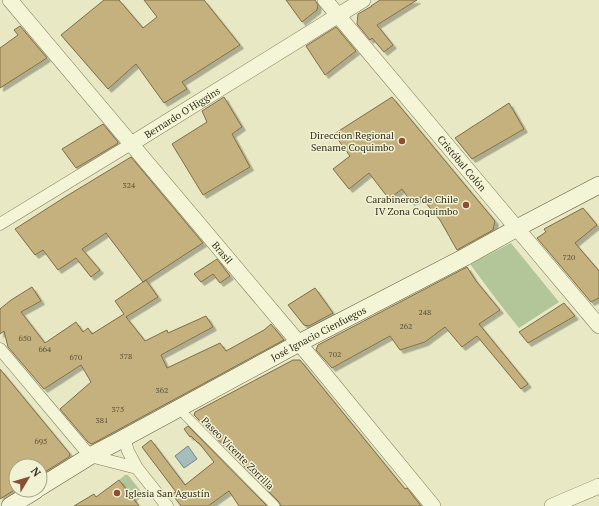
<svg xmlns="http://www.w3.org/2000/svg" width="599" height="506" font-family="'PT Serif',serif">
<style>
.green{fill:#b3c699}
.water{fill:#a6bcbd;stroke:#6e888a}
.building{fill:#c4b17e;stroke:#7f6e45;filter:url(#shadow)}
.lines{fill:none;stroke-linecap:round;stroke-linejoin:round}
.pedestrian-casing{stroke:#827c5c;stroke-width:10}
.minor-casing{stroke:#827c5c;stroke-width:13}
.tertiary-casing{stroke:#827c5c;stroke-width:16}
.secondary-casing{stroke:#645d40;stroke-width:18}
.pedestrian{stroke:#f4f5d6;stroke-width:9}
.minor{stroke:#f4f5d6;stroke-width:12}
.tertiary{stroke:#f4f5d6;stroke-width:15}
.secondary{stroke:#f4f5d6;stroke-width:17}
.poi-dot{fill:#8b4e33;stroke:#f1f1d3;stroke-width:1.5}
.labels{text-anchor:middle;stroke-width:3;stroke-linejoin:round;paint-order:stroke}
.number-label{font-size:8px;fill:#585037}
.street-label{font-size:10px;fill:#34301f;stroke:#f1f1d3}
.poi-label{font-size:10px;fill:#34301f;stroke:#f1f1d3;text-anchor:end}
</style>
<defs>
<filter id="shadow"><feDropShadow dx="3.5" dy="3.5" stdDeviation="0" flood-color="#0004"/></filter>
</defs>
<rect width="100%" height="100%" fill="#e8e9c4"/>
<path class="green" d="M511,243l48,59 -40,26 -23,-29 -26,-35z
M125,475h3l16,20 -8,7 -17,-22z"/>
<path class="water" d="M188,446l9,13 -13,9 -9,-12z"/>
<path class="building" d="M104,0h15l24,28 14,-11 -13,-17h60l36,45 -58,37 5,7 -23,14 -28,-39 -28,25 -47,-54z
M286,0h29l3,5 -1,5 -15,12z
M380,0h37l-40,25 16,20 -9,7 -12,-14 -2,2 -13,-16 1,-10 14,-8h-1z
M20,26l27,32 -47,30v-40l18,-13 -4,-5z
M336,27l20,24 -31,24 -19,-29z
M224,97l18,30 -10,7 18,33 -47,28 -31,-51 35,-22 -5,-11z
M392,97l103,124 -2,9 -36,20 -17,-30 -19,-23 -10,5 -9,-13 -13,10 -20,-26 -20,16 -16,-20 17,-13 -16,-22z
M509,103l15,26 -52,30 -17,-21z
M103,124l15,18 -1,2 -41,24 -14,-19z
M131,157l72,86 -11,7 -49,32 -37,-49 -24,16 18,21 -9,7 -15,-19 -18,12 -15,-20 -8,5 -20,-26 50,-32z
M583,208l14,17 -22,18 24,28v27l-8,4 -54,-64 9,-6 -2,-3z
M217,259l13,17 -10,7 -7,-9 -12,8 -7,-8z
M467,267l9,14 24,29 -21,14 49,60 -7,5 -44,-53 -15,11 -17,-20 -20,15 -25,8 -10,-14 -58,32 -16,-18 2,-5z
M146,280l12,17 -32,20 19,24 22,-11 1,3 38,-17 7,11 -52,28 6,13 53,-25 6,8 38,-21 7,-6 13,16 -192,104 -4,-2 -28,-33 31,-27 -10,-17 -37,24 -36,-42 -4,-16 -4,3v-25l11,-9 21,-13 9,14 -20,11 24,31 31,-21 7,10 5,-4 4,6 32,-20 -9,-13z
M315,288l18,25 -24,13 -5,-1 -16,-20z
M564,303l11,13 -47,27 -9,-11z
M293,360h7l105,129 2,-1 14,18h-140l-2,-4 -85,-87 1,-3z
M0,369l70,85 -1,3 -29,18v-9h-24v23l-16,10z
M188,426l79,80h-28l-10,-15 -21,15h-27l-9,-12 4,-2 -34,-45 9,-7 34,45 29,-23 -15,-19h-1l-7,-7 -1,1 -6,-8z
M119,480l20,26h-65l20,-12 2,3z"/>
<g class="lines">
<defs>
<path id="pedestrian" d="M185,415l90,91"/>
<path id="minor" d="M0,224l131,-80
M0,349l90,107 47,12
M124,438l4,13 9,17 30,38"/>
<g id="tertiary">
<path id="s1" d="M10,0l289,343 134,163"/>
<path id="s2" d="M325,0l274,326"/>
<path id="s3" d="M131,144l232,-144"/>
<path d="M552,506l47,-20"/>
</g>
<g id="secondary">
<path id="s4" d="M40,487l50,-31 25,-13 184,-100 166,-86 52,-29 82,-43"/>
<path d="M10,506l26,-16"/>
</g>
</defs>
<use href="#pedestrian" class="pedestrian-casing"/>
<use href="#minor" class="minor-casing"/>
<use href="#tertiary" class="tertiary-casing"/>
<use href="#secondary" class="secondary-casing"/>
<use href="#pedestrian" class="pedestrian"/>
<use href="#minor" class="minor"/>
<use href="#tertiary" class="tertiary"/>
<use href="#secondary" class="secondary"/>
</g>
<g class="poi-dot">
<circle cx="402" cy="141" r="4"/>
<circle cx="466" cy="205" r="4"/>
<circle cx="117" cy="493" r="4"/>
</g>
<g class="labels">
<g class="number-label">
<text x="129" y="188">324</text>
<text x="569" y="260">720</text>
<text x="425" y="315">248</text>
<text x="406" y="329">262</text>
<text x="25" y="341">650</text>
<text x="45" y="352">664</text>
<text x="335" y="357">702</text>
<text x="126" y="359">578</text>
<text x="76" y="360">670</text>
<text x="162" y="393">362</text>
<text x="118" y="412">375</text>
<text x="102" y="423">381</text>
<text x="41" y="444">695</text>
</g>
<g class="street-label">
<text dy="4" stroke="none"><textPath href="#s3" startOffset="60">Bernardo O'Higgins</textPath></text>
<text dy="4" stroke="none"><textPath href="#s2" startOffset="213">Cristóbal Colón</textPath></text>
<text dy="4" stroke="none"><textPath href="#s1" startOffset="330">Brasil</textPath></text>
<text dy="4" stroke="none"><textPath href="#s4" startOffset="318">José Ignacio Cienfuegos</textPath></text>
<text transform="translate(238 453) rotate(45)" y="4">Paseo Vicente Zorrilla</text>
</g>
<g class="poi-label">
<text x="394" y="139">Direccion Regional<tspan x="394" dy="12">Sename Coquimbo</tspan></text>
<text x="458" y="203">Carabineros de Chile<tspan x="458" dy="12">IV Zona Coquimbo</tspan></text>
<text x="125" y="497" text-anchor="start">Iglesia San Agustín</text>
</g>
</g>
<g transform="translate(28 478) rotate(52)"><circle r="19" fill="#f1f1d3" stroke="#a5a48b"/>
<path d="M0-3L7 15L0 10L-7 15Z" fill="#8b4e33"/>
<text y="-6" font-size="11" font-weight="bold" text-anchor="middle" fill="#34301f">N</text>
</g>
</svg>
